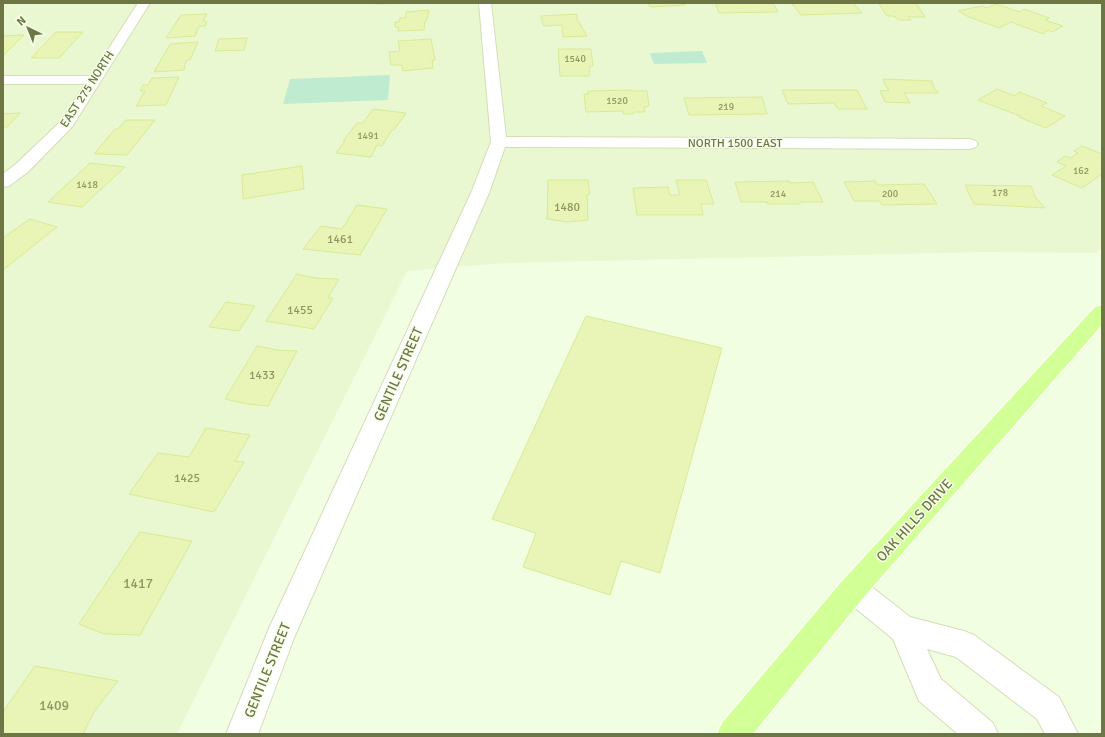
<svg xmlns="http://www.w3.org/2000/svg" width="1105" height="737" viewBox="0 0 1105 737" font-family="Signika,sans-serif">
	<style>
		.residential { fill: #eaf8d2 }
		.green { fill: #bfecd0 }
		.building { fill: #e9f5b7; stroke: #dae996 }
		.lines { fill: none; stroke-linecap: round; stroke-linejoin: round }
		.minor-casing { stroke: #d4ddb7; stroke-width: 2 }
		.major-casing { stroke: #fff; stroke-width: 2 }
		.minor { fill: #fff; fill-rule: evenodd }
		.major { fill: #d3ff97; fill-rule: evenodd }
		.labels { text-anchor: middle; stroke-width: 3; stroke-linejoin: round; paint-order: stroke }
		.far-number-label { font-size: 10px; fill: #8e9662 }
		.far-street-label { font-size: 12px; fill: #6f7646; stroke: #f6ffe9 }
		.number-label { font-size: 12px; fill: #8e9662 }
		.street-label { font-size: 14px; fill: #6f7646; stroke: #f6ffe9 }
		.near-number-label { font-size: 14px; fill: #8e9662 }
	</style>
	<rect width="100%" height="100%" fill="#f2fee1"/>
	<!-- residential -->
	<path class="residential" d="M3,3h1099v244l-6,6 -111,-1 -478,11 -100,8 -230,463h-174z"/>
	<!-- green -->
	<g class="green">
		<path d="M702,51l5,12 -53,1 -4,-11z"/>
		<path d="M390,75l-2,25 -105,4 7,-25z"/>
	</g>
	<!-- building -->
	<g class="building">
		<path d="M367,3h41l-29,1z"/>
		<path d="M648,3h35l2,2 -35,2z"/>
		<path d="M715,3h58l5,9 -59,1z"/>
		<path d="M801,3h52l9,10 -61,2 -9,-11z"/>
		<path d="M895,3h21l9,14h-17l3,3h-13l-4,-4h-7l-8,-12z"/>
		<path d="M996,4l24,8 4,-3 25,9 -4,2 18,6 -11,6 -4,-2 -5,4 -32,-12 -12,6 -30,-11 -11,-6 24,-5 5,2z"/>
		<path d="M429,10l-2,10 -2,1 -1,9 -26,1v-4h-3v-5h4l1,-4h6v-6z"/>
		<path d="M207,14l-4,7h4l-2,5h-6l-4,10 -29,2 15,-23z"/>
		<path d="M577,14v5l10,17 -24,1 -1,-12 -18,1 -2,-5 -1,-5z"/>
		<path d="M56,32h27l-24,26h-28z"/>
		<path d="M24,35l-21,21v-20z"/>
		<path d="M247,38l-3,12 -29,1 4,-12z"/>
		<path d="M431,39l4,21 -3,1 1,7 -30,3 -1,-6h-11l-2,-13 11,-1 -2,-10z"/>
		<path d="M198,42l-8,18h-3l-2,4 -1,6 -30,2 16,-28z"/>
		<path d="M558,49h33l2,17h-3l-1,10h-29z"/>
		<path d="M179,77l-13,28 -30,1 9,-15h-5l3,-6h5l4,-7z"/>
		<path d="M883,79l49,2 2,7 5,5h-35l6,10 -25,-1 -5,-11 9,-1 -4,-5z"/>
		<path d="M997,89l18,7 4,-4 28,11 -6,3 24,10 -19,12 -27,-11 1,-1 -42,-16z"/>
		<path d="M631,90l1,1h15l2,15 -5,1 1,5h-11l-1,2h-10v-3l-37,1 -2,-18h4v-3z"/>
		<path d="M782,90h75l10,19h-29l-4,-6 -46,1z"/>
		<path d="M762,97l5,17 -78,1 -5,-17z"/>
		<path d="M373,109l33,4 -12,17h-2l-10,16 -5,-1 -6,12 -35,-4 9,-12h-2l14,-18h6z"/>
		<path d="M20,113l-13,14h-4v-13z"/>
		<path d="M126,120h29l-28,35 -33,-1 21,-25h3z"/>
		<path d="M1082,146l20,8v20l-20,14 -30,-13 14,-9 -9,-4 8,-6 5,2 8,-5 -4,-2z"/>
		<path d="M90,163l35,4 -43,40 -34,-5z"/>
		<path d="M302,166l2,23 -61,10 -1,-24z"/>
		<path d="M548,180h40l2,14 -3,1 1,25 -21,2 -20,-3z"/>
		<path d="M676,180h30l8,24h-13l2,11h-66l-4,-27 35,-1 2,8h10z"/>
		<path d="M789,181v2l24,-1 10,20h-23v2h-32l-1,-2h-26l-6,-20z"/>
		<path d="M875,181l2,4 47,-1 13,20 -55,1 -3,-4h-25l-10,-19z"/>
		<path d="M965,185l66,1 5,12 9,10 -71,-4z"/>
		<path d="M357,205l30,4 -27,46 -57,-6 18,-23 21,3z"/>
		<path d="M30,219l27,8 -54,43v-32z"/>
		<path d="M297,274l18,4 24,1 -11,19h5l-19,31 -48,-8z"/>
		<path d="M226,302l29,4 -16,25 -30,-4z"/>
		<path d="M586,316l136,32 -62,225 -39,-12 -11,34 -87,-28 13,-34 -44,-14z"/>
		<path d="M257,346l20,4 20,1 -29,55 -21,-2 -22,-5z"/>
		<path d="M206,428l44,7 -15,26 9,1 -30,50 -85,-18 29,-41 31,4z"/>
		<path d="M140,532l52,9 -52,94 -36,-1 -25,-10z"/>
		<path d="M35,666l83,15 -24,31 -11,22h-80v-22z"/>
	</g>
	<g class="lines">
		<defs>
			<g id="minor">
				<path d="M138,3h12l-78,124 -44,45 -19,14 -6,1v-13l13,-10 45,-43 24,-37h-82v-8h88z"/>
				<path d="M479,3h12l15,134 464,2 6,2 2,3 -2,3 -6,2 -465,-2 -16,46 -195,445 -36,96h-32l44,-108 201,-433 20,-51z"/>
				<path d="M853,576l10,4 47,37 54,14 10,4 85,62 19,37h-33l-8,-15 -81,-62 -29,-8 14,30 52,44 5,11h-40l-39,-33 -26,-62 -50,-41 -4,-9 4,-9z"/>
			</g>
			<path id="major" d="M1102,305v20l-239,273 -110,136h-36l5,-11 121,-143 252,-273z"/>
		</defs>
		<!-- minor casing -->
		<use href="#minor" class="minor-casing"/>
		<!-- major casing -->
		<use href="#major" class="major-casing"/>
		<!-- minor -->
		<use href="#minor" class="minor"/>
		<!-- major -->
		<use href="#major" class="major"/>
	</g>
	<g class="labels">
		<!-- far-number labels -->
		<g class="far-number-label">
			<text x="575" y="62">1540</text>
			<text x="617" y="104">1520</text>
			<text x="726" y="110">219</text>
			<text x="368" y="139">1491</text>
			<text x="1081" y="174">162</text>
			<text x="87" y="188">1418</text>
			<text x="1000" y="196">178</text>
			<text x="778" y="197">214</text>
			<text x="890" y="197">200</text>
		</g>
		<!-- far-street labels -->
		<g class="far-street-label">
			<text transform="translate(87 89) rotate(-57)" y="4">EAST 275 NORTH</text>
			<text x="735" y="147">NORTH 1500 EAST</text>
		</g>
		<!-- number labels -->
		<g class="number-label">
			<text x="567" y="211">1480</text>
			<text x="340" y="243">1461</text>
			<text x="300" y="314">1455</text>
			<text x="262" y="379">1433</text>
			<text x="187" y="482">1425</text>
		</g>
		<!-- street labels -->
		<g class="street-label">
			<text transform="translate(398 374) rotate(-66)" y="5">GENTILE STREET</text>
			<text transform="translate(914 520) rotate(-48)" y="5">OAK HILLS DRIVE</text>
			<text transform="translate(267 670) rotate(-68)" y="5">GENTILE STREET</text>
		</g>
		<!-- near-number labels -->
		<g class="near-number-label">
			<text x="138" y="588">1417</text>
			<text x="54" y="710">1409</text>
		</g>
	</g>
	<!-- border -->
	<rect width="1105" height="737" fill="none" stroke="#6f7646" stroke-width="8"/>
	<!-- north arrow -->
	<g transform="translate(28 28) rotate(317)" stroke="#f6ffe9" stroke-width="3" paint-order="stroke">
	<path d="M0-3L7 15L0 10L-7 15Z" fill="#6f7646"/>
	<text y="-6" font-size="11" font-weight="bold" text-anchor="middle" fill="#6f7646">N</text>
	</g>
</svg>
